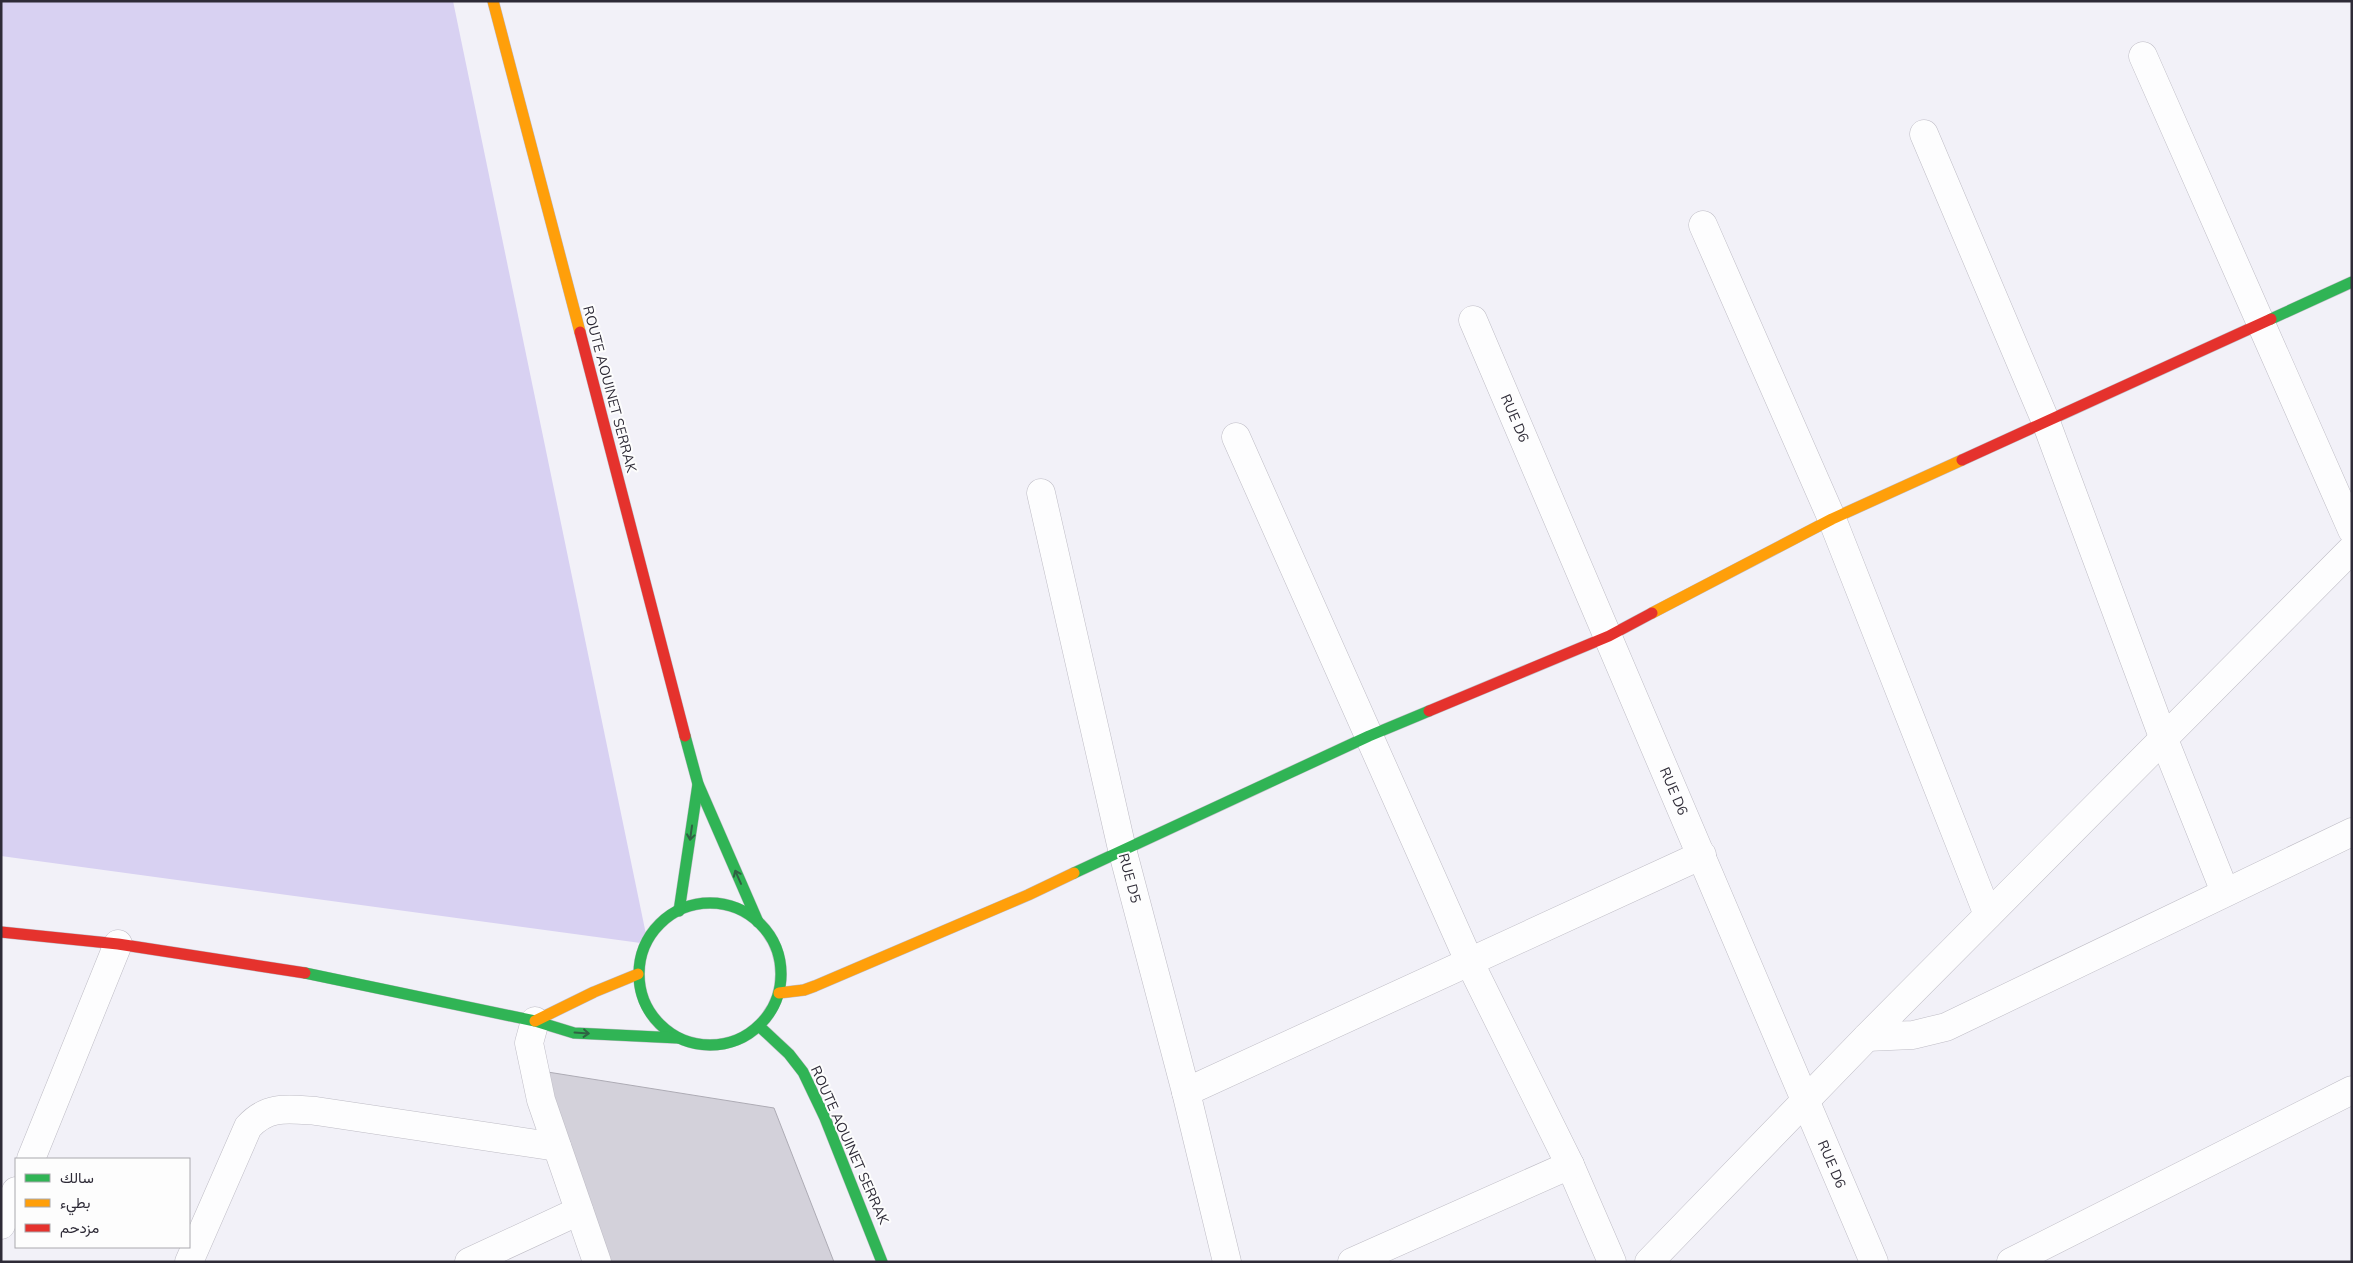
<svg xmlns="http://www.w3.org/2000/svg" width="2353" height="1263" viewBox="0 0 2353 1263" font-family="Mulish,Vazirmatn,sans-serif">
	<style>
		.forest { fill: #d8d1f2 }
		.building { fill: #d3d1da; stroke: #adabb4 }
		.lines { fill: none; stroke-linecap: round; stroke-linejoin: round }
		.street-casing { stroke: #bebcc5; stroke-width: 29 }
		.fast-casing { stroke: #bebcc5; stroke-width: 12 }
		.slow-casing { stroke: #bebcc5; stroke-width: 12 }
		.jam-casing { stroke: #bebcc5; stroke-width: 12 }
		.street { stroke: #fdfdfe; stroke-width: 28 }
		.fast { stroke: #30b455; stroke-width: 11 }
		.slow { stroke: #ff9f0a; stroke-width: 11 }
		.jam { stroke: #e5322d; stroke-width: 11 }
		.oneway { stroke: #2f6243 }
		.labels { text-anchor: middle; stroke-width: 4; stroke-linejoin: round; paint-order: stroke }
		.street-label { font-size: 14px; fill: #2e2b37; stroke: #fdfdfd }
	</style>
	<rect width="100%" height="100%" fill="#f2f1f8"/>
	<!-- forest -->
	<path class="forest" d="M1,1h452l195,943 -647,-88z"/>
	<!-- building -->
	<path class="building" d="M535,1070l239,38 60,154h-225z"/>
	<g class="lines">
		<defs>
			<g id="street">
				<path d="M2143,56l209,474"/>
				<path d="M1924,134l122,288 117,315 62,155"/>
				<path d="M1703,225l129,294 156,396"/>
				<path d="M1473,320l401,942"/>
				<path d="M1236,437l233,524 101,204 42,97"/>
				<path d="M1041,493l81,356 64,243 41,170"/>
				<path d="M535,1021l-6,22 12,57 56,162"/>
				<path d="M1867,1037l46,-2 33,-8 406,-195"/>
				<path d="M1186,1092l516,-237"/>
				<path d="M31,1159l87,-215"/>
				<path d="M1,1225l15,-34"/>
				<path d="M189,1262l59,-135c20,-22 40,-18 68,-16l241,36"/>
				<path d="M469,1262l110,-51"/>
				<path d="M1352,1262l218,-97"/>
				<path d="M1649,1262l218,-225 485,-488"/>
				<path d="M2011,1262l341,-172"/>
			</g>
			<g id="fast">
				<path d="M2271,319l81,-37"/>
				<path d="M685,736l13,48 60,138"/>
				<path d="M1074,873l295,-137 60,-25"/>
				<circle cx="710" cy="974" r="71"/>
				<path d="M679,911l19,-127"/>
				<path d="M305,973l230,48 39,12 104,5"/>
				<path d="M759,1026l30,28 14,18 22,46 57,144"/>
			</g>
			<g id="slow">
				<path d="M493,1l87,331"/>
				<path d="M1652,613l180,-94 130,-59"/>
				<path d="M779,993l25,-3 11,-4 213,-91 46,-22"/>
				<path d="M535,1021l59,-29 44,-18"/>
			</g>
			<g id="jam">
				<path d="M580,332l105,404"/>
				<path d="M1962,460l309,-141"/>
				<path d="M1429,711l180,-75 43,-23"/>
				<path d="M1,932l117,12 187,29"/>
			</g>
		</defs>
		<!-- street casing -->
		<use href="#street" class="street-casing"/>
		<!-- fast casing -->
		<use href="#fast" class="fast-casing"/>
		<!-- slow casing -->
		<use href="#slow" class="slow-casing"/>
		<!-- jam casing -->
		<use href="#jam" class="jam-casing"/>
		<!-- street -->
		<use href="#street" class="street"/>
		<!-- fast -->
		<use href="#fast" class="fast"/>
		<!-- slow -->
		<use href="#slow" class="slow"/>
		<!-- jam -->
		<use href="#jam" class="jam"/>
	</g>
	<!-- one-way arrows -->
	<defs><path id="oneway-shaft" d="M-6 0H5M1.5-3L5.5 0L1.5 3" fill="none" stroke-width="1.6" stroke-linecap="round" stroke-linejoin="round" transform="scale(1.25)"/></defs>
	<g class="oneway">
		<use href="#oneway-shaft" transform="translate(691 833) rotate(98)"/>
		<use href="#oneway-shaft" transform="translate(738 877) rotate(-114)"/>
		<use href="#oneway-shaft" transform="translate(582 1033) rotate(4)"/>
	</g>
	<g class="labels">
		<!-- street labels -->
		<g class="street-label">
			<text transform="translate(610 389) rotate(75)" y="5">ROUTE AOUINET SERRAK</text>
			<text transform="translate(1515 418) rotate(67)" y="5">RUE D6</text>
			<text transform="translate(1674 791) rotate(67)" y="5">RUE D6</text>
			<text transform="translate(1130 878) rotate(75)" y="5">RUE D5</text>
			<text transform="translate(850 1145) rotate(66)" y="5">ROUTE AOUINET SERRAK</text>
			<text transform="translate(1832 1164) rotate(67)" y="5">RUE D6</text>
		</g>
	</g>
	<!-- border -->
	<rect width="2353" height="1263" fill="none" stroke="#2e2b37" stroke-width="5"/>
	<!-- legend -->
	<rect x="15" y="1158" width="175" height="90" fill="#fdfdfd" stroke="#aaa9ae"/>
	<rect x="25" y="1174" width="25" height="8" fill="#30b455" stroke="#aaa9ae"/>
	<text x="60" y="1183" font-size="15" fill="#2e2b37">سالك</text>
	<rect x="25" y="1199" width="25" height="8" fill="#ff9f0a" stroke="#aaa9ae"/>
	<text x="60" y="1208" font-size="15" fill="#2e2b37">بطيء</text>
	<rect x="25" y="1224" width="25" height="8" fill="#e5322d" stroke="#aaa9ae"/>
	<text x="60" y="1233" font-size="15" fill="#2e2b37">مزدحم</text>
</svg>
